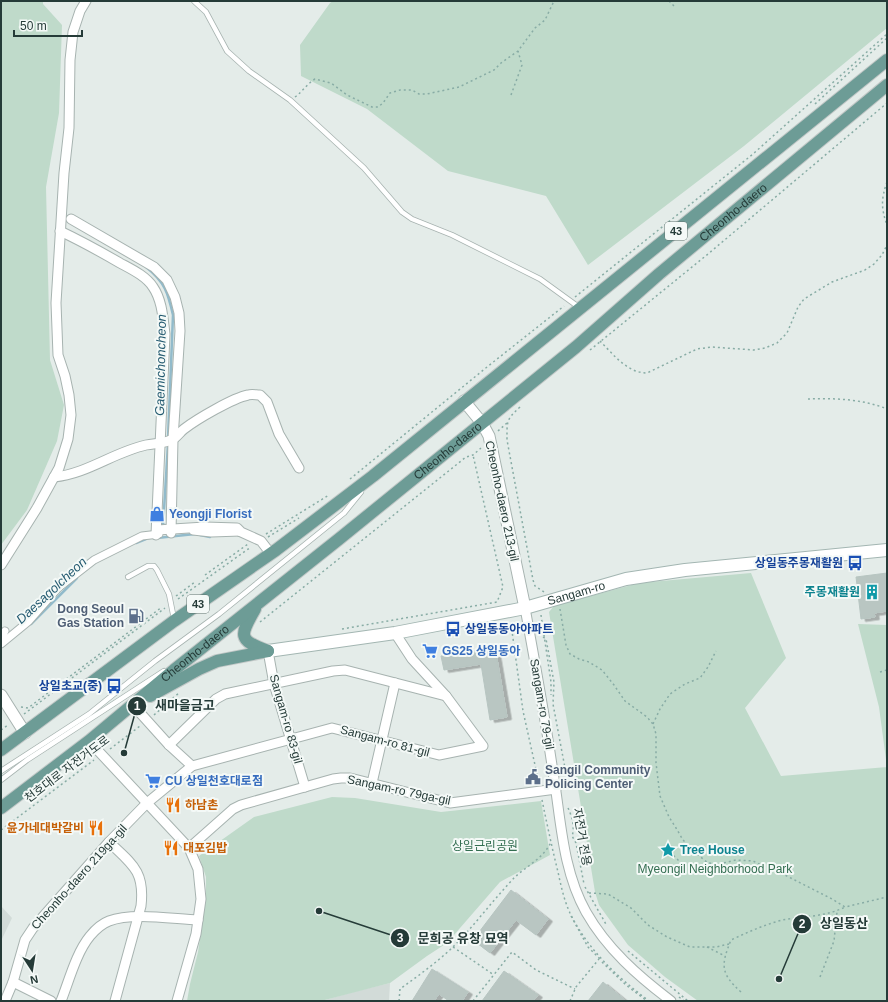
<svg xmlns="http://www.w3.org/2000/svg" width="888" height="1002" viewBox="0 0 888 1002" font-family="Helvetica,'Noto Sans KR',sans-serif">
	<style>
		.built { fill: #d2dbd8 }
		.green { fill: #bfdaca }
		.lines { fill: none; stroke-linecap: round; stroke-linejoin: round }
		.stream { stroke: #92bbcb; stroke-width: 2.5 }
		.building { fill: #b9c6c2; stroke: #b7c5c1; filter: url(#shadow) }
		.service-casing { stroke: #a7b3b0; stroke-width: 6 }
		.pedestrian-casing { stroke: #a7b3b0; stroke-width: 9 }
		.minor-casing { stroke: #a7b3b0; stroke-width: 11 }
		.tertiary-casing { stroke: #a7b3b0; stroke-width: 13 }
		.secondary-casing { stroke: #a3b6b2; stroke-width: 14 }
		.primary-casing { stroke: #c2c8c7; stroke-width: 14 }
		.path { stroke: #88aca5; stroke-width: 1.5; stroke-dasharray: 2 3; stroke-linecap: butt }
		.service { stroke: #fff; stroke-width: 4.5 }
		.pedestrian { stroke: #fff; stroke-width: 7 }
		.minor { stroke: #fff; stroke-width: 9 }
		.tertiary { stroke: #fff; stroke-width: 11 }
		.secondary { stroke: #fff; stroke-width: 12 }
		.primary { stroke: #6d9c96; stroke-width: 12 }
		.labels { text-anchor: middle; stroke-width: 4; stroke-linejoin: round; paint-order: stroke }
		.shield { fill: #f4f9f7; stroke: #637471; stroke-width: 1 }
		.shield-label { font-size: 11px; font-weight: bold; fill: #253b38 }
		.street-label { font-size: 12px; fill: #253b38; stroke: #f4f9f7 }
		.shop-label { font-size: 12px; font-weight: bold; fill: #366cbe; stroke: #f4f9f7; text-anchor: start }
		.transit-label { font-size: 12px; font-weight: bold; fill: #164399; stroke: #f4f9f7; text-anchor: end }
		.culture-label { font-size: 12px; font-weight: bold; fill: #0d838f; stroke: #f4f9f7; text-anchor: end }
		.service-label { font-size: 12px; font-weight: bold; fill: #4e5e75; stroke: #f4f9f7; text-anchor: end }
		.food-label { font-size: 12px; font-weight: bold; fill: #c56008; stroke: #f4f9f7; text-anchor: start }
		.park-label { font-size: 12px; fill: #336e51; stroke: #f4f9f7 }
		.water-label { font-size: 13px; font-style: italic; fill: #255b71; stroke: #f4f9f7 }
		.leader { fill: none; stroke: #253b38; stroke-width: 1.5 }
		.callout-dot { fill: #253b38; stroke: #f4f9f7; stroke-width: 1.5 }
		.mark-label { font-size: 12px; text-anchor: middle; font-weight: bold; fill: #fff }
		.callout-label { font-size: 13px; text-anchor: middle; font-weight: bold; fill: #253b38; stroke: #f4f9f7; stroke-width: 4; stroke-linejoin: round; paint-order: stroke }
	</style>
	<defs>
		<filter id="shadow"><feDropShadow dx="4.5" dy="2.5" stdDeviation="0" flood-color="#0004"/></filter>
	</defs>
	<rect width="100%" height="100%" fill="#e4ece9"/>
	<!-- built -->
	<g class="built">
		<path d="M1,906l11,12 -11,23z"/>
		<path d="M390,983l-1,18h-68l36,-10z"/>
	</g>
	<!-- green -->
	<g class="green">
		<path d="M1,1h42v3l19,21 -3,88 -13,74 4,173 14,45 -7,36 -30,69 -26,35z"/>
		<path d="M333,1h554v27l-143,118 -156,119 -42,-69 -98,-25 -81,-62 -66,-33 -1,-31 30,-42z"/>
		<path d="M751,573l35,85 -41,50 36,68 106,-9 -8,-60 -21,-83 29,1v376h-189l-33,-24 -37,-32 -29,-40 -4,-13 -46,-280 5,-6 85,-23z"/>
		<path d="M332,797l23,1 86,14 100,-11 9,54 -50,27 -53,61 -20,13 -37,27 -69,18h-134l3,-17 8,-32 8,-53v-22l-7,-21 55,-39z"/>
	</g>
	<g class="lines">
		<!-- stream -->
		<g class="stream">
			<path d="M146,267c19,15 22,26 27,48l-5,124"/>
			<path d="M163,527l5,-83"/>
			<path d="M200,535l10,2"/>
			<path d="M157,538l38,-4"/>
			<path d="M136,543l10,-4"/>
			<path d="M31,624l46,-46"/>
		</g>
	</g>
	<!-- building -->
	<g class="building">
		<path d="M887,573v38l-13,2 1,4 -14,2 -5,-42z"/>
		<path d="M495,647l12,70 -17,3 -9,-56 -37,6 -3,-14z"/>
		<path d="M511,890l37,29 -12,16 -20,-15 -26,33 -17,-13z"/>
		<path d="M432,969l36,23 -6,9h-13l-10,-7 -5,7h-22z"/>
		<path d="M504,971l34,24 -5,6h-51z"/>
		<path d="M603,982l23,19h-38z"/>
	</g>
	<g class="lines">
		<defs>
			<g id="service">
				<path d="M194,1l12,11 21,39 22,20 41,29 74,68 38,44 10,7 40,16 88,44 40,29"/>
				<path d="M128,577l20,-11h6l3,4 12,24 5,25"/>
				<path d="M1,771l88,-57 66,-53 64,-47 125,-101 17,-21"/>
				<path d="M1,780l26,-20 137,-89"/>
			</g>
			<g id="pedestrian">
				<path d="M193,531l18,2 30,-1"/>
				<path d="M1,639l4,-8"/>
				<path d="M1,644l28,-23 29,-33 36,-28 48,-24 17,-2"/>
			</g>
			<g id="minor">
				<path d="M71,219l83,48 13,13 8,17 4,16 1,18 -7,108 -2,94"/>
				<path d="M60,231c21,10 41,21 60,32 11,6 26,13 33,24 9,13 10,31 12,47l-9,201"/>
				<path d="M54,477c33,-3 60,-25 92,-32 9,-2 18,-1 27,-6 4,-2 7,-7 11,-10 13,-10 49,-31 64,-34 4,-1 8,0 12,0l7,7 12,32 20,34"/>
				<path d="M157,530l48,-3 32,1 4,4 20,9 10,13"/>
				<path d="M1,565l36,-57 22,-40 9,-29 3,-24 -2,-20 -4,-19 -7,-21 -2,-52 8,-130 5,-45 1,-68 3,-28 7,-21 6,-10"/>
				<path d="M525,608c10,54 20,109 28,164 8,47 9,97 33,140 21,37 52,64 85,89"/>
				<path d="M268,651l6,33 31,103"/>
				<path d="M133,705l36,40 23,21"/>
				<path d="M89,741l100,107 9,21 3,30 -5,35 -19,67"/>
				<path d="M169,745l47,-46 9,-5 108,-23 12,-1 101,26"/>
				<path d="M372,783l23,-100"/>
				<path d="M109,842c23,22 36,29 32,64l-26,95"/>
				<path d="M189,848l44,-39 8,-4 92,-26 8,-1h9l100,25 106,-14"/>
				<path d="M13,982l38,19"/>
				<path d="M5,1001l8,-19 12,-42 8,-12 76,-86 38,-39 45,-37 140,-38 107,27 44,-9 -37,-50 -34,-37 -17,-26"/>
				<path d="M61,1001c8,-20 15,-48 29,-65 5,-6 11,-12 19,-15 23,-9 64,-2 89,-1"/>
			</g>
			<g id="tertiary">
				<path d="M464,401l18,22 7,13 36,172"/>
				<path d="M1,695l24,38"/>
			</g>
			<g id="secondary">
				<path id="s1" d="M268,651l127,-18 130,-25 101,-29 59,-9 202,-20"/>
			</g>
			<g id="primary">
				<path d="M255,609c-15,26 -18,31 13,42"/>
				<path d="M150,696l49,-27 18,-8 51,-10"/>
				<path d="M1,750l173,-129 102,-71 97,-74 514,-416"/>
				<path id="s2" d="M1,808l88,-67 85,-71 165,-131 237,-192 83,-73 228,-189"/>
			</g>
		</defs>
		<!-- service casing -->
		<use href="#service" class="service-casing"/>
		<!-- pedestrian casing -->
		<use href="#pedestrian" class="pedestrian-casing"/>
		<!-- minor casing -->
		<use href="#minor" class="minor-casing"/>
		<!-- tertiary casing -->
		<use href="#tertiary" class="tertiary-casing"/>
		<!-- secondary casing -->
		<use href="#secondary" class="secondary-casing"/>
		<!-- primary casing -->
		<use href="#primary" class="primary-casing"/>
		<!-- path -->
		<g class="path">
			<path d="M669,1l6,6"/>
			<path d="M511,95l11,-30 -4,-14"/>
			<path d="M295,97c8,-6 12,-13 20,-18l16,4 16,12 25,12h6l5,-4 7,-10 10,-3h12l7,4h8l32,-7 35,-17 7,-7 17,-12 17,-23 10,-8 9,-19"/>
			<path d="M815,104l72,-66"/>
			<path d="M887,182c-6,17 -6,26 0,43"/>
			<path d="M575,297l178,-143 134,-120"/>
			<path d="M600,341c13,13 27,32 47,32l50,-24 15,-2 42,3 11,-2 12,-5 10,-10 11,-26 6,-8 28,-17 33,-12 9,-6 8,-9 5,-10"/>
			<path d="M590,350l118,-96 179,-151"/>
			<path d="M808,399c26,-1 55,0 79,10"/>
			<path d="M520,407c-14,13 -13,14 -13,33l26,140 2,6 9,6"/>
			<path d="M498,431l9,-8"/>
			<path d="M350,479l137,-112 77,-61"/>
			<path d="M266,534l63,-39"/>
			<path d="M268,537l31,-19"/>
			<path d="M205,575l43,-31"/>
			<path d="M176,596l19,-14"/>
			<path d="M178,599l73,-52"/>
			<path d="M560,609l6,36 4,9 9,5 10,3 13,8 12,15 11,16 22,16 6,7 3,10v29l4,33 9,21 7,11 7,12 14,14 11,9 11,1 17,-4 17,1 8,4 14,5 57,29 13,8 42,-10"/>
			<path d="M541,615l10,67v13"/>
			<path d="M260,622l206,-165 7,-2 8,-7"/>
			<path d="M504,622l8,9 11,80 16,72"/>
			<path d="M342,629l155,-27 6,-15 -30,-132"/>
			<path d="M512,631l8,-1"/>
			<path d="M543,637l3,2 8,43 -1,22 12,64 -3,5"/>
			<path d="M880,672l7,-2"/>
			<path d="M21,707l7,1 134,-101"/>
			<path d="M24,714l141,-106"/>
			<path d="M154,715l26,-23"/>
			<path d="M653,724l7,-15 10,-15 15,-10 15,-6 8,-11 8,-16"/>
			<path d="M1,730l7,-5"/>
			<path d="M110,749l30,-23"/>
			<path d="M542,800c5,24 10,48 16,72 3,14 6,28 12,41 18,37 47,64 79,88"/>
			<path d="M568,808c4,8 7,20 4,28l4,7 8,41"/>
			<path d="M1,830l93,-70"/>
			<path d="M670,852l12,12 15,4h11l4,-5"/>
			<path d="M585,887l22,39"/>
			<path d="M589,893l19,1 23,14 17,17 19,12 23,10h26l13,-3"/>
			<path d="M571,916l17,31 12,12"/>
			<path d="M453,947l41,28"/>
			<path d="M707,947l18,9"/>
			<path d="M628,951l60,50"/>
			<path d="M602,962l24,23 21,16"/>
			<path d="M820,977l14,-36 3,-29"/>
			<path d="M741,992c-21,-19 -20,-27 -10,-52 17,-8 33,-15 51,-20 21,-4 44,-3 63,-13"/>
			<path d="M679,997l5,4"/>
			<path d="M399,1001l1,-12c18,-13 36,-26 53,-42 21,-21 40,-47 61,-69 11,-11 30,-20 37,-36"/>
			<path d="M473,1001l39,-49 24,18 39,19"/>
			<path d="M570,1001l6,-14 23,-28"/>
		</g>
		<!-- service -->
		<use href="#service" class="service"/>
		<!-- pedestrian -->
		<use href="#pedestrian" class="pedestrian"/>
		<!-- minor -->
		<use href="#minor" class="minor"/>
		<!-- tertiary -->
		<use href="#tertiary" class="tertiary"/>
		<!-- secondary -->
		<use href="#secondary" class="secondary"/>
		<!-- primary -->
		<use href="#primary" class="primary"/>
	</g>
	<!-- icons -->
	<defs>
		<symbol id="shop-bare" viewBox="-9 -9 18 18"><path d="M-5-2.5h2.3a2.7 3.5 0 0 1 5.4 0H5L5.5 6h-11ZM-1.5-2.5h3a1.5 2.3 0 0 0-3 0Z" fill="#3f7fe0" stroke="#f4f9f7" stroke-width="2.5" paint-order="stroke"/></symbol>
		<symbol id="bus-bare" viewBox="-9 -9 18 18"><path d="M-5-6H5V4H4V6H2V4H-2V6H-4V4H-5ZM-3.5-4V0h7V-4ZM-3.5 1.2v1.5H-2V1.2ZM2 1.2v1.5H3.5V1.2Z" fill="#1a4fb4" stroke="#f4f9f7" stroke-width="2.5" paint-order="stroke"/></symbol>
		<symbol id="building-bare" viewBox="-9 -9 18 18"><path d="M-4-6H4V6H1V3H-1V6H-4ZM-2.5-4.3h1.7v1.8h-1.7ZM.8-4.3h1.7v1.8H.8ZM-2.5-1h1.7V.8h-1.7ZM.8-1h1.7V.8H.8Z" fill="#0f9aa8" stroke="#f4f9f7" stroke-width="2.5" paint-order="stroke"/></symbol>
		<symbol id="fuel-bare" viewBox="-9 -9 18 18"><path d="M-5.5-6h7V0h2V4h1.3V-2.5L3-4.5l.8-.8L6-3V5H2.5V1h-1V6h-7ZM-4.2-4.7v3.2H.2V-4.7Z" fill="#5c6f8a" stroke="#f4f9f7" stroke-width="2.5" paint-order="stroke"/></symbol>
		<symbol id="supermarket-bare" viewBox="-9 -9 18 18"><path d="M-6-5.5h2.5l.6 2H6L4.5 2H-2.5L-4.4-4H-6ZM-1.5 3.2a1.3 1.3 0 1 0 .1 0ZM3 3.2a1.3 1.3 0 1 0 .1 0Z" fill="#3f7fe0" stroke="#f4f9f7" stroke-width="2.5" paint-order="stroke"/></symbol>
		<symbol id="civic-bare" viewBox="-9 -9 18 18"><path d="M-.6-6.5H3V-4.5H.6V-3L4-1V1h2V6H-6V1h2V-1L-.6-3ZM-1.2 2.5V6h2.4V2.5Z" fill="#5c6f8a" stroke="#f4f9f7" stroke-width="2.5" paint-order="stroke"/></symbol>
		<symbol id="restaurant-bare" viewBox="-9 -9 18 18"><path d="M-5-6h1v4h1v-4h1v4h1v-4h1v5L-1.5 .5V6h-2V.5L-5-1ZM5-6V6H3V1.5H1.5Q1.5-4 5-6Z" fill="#e8710a" stroke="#f4f9f7" stroke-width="2.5" paint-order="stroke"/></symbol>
		<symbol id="sight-bare" viewBox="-9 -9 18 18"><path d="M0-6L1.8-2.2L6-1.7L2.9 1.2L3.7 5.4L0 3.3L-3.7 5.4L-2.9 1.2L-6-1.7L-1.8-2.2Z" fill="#0f9aa8" stroke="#f4f9f7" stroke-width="2.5" paint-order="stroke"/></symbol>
	</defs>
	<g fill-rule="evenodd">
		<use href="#shop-bare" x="146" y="503" width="22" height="22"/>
		<use href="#bus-bare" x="844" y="552" width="22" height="22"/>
		<use href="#building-bare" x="861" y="581" width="22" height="22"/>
		<use href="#fuel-bare" x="125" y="605" width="22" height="22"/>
		<use href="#bus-bare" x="442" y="618" width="22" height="22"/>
		<use href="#supermarket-bare" x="419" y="640" width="22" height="22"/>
		<use href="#bus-bare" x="103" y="675" width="22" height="22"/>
		<use href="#civic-bare" x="522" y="766" width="22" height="22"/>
		<use href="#supermarket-bare" x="142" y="770" width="22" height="22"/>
		<use href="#restaurant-bare" x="162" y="794" width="22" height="22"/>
		<use href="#restaurant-bare" x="85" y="817" width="22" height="22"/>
		<use href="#restaurant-bare" x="160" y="837" width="22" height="22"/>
		<use href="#sight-bare" x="657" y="839" width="22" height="22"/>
	</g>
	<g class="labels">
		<!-- shield labels -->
		<g class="shield">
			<rect x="665" y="222" width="22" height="18" rx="3"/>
			<rect x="187" y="595" width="22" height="18" rx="3"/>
		</g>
		<g class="shield-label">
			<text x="676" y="235">43</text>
			<text x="198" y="608">43</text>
		</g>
		<!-- street labels -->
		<g class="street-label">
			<text dy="4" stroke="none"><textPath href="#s2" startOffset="944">Cheonho-daero</textPath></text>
			<text dy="4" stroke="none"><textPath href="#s2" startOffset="572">Cheonho-daero</textPath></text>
			<text transform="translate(502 501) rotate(78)" y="4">Cheonho-daero 213-gil</text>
			<text dy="4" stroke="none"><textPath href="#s1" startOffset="314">Sangam-ro</textPath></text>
			<text dy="4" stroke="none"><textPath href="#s2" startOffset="248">Cheonho-daero</textPath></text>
			<text transform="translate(542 704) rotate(80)" y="4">Sangam-ro 79-gil</text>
			<text transform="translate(286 719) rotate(74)" y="4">Sangam-ro 83-gil</text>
			<text transform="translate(385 741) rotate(15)" y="4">Sangam-ro 81-gil</text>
			<text transform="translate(67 769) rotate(-37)" y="4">천호대로 자전거도로</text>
			<text transform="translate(399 790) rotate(12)" y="4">Sangam-ro 79ga-gil</text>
			<text transform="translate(582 837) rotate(80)" y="4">자전거 전용</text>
			<text transform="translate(79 877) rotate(-48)" y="4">Cheonho-daero 219ga-gil</text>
		</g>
		<!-- shop labels -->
		<g class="shop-label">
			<text x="169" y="518">Yeongji Florist</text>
			<text x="442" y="655">GS25 상일동아</text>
			<text x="165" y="785">CU 상일천호대로점</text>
		</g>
		<!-- transit labels -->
		<g class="transit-label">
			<text x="843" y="567">상일동주몽재활원</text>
			<text x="465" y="633" text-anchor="start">상일동동아아파트</text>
			<text x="102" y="690">상일초교(중)</text>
		</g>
		<!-- culture labels -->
		<g class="culture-label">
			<text x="860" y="596">주몽재활원</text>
			<text x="680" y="854" text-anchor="start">Tree House</text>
		</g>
		<!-- service labels -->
		<g class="service-label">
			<text x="124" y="613">Dong Seoul<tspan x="124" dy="14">Gas Station</tspan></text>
			<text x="545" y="774" text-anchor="start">Sangil Community<tspan x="545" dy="14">Policing Center</tspan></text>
		</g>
		<!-- food labels -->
		<g class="food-label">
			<text x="185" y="809">하남촌</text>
			<text x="84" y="832" text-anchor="end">윤가네대박갈비</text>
			<text x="183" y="852">대포김밥</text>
		</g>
		<!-- park labels -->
		<g class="park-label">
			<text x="485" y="850">상일근린공원</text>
			<text x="715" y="873">Myeongil Neighborhood Park</text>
		</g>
		<!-- water labels -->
		<g class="water-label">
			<text transform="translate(160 365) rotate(-89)" y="5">Gaemichoncheon</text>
			<text transform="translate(51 590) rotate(-43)" y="5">Daesagolcheon</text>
		</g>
	</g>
	<!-- callouts -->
	<path class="leader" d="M124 753L137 706M779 979L802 924M319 911L400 938"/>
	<g class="callout-dot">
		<circle cx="124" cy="753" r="4"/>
		<circle cx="779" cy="979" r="4"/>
		<circle cx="319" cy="911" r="4"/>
		<circle cx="137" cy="706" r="10"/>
		<circle cx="802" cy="924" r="10"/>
		<circle cx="400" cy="938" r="10"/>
	</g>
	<g class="mark-label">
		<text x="137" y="710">1</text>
		<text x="802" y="928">2</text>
		<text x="400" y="942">3</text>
	</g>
	<g class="callout-label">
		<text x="185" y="710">새마을금고</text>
		<text x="844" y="928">상일동산</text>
		<text x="463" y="943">문희공 유창 묘역</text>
	</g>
	<!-- border -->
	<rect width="888" height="1002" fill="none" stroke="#253b38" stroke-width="4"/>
	<!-- north arrow -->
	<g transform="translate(32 970) rotate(168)" stroke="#f4f9f7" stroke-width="3" paint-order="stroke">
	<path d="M0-3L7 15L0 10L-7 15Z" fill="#253b38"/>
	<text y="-6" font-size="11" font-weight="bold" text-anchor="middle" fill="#253b38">N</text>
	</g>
	<!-- scale -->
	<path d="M14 30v6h68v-6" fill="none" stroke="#253b38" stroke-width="2"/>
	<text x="20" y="30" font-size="12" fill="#253b38" stroke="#f4f9f7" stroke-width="3" paint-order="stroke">50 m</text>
</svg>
